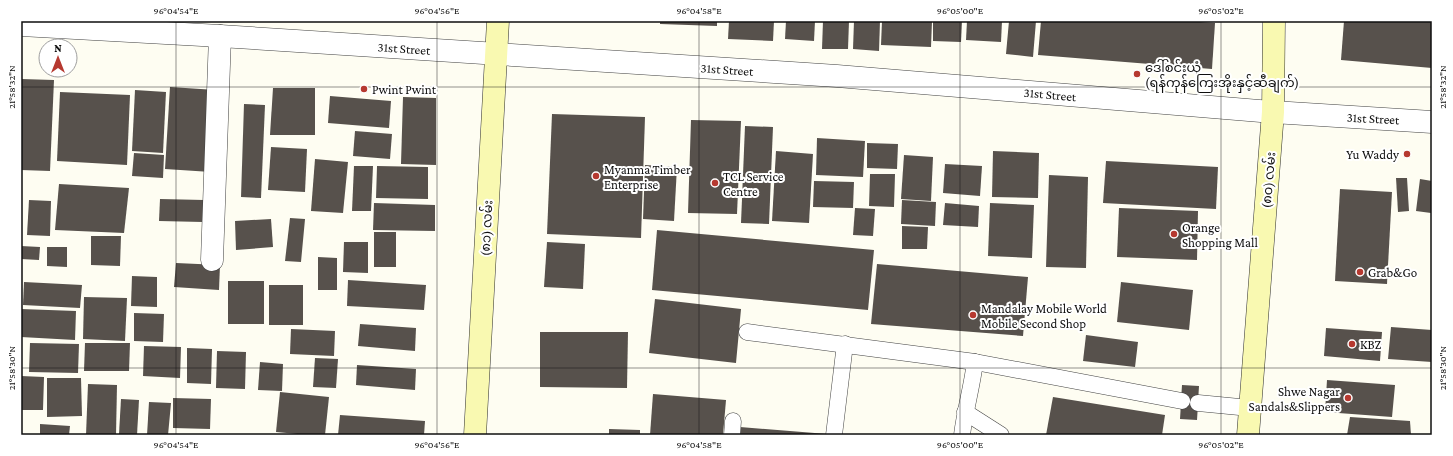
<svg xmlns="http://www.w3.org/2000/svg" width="1453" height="456" viewBox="0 0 1453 456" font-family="'Crimson Pro','Noto Sans Myanmar',serif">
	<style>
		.building { fill: #57514c }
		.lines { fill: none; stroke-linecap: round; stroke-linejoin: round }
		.lane-casing { stroke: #424242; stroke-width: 17 }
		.street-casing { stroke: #424242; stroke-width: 23 }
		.secondary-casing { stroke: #313131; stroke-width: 23 }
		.lane { stroke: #fff; stroke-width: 16 }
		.street { stroke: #fff; stroke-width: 22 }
		.secondary { stroke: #f9f9b1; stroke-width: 22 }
		.ticks { fill: none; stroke: #0f0f0f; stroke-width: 1; stroke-opacity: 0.45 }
		.poi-dot { fill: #b63930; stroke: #fff; stroke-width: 1.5 }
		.labels { text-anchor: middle; stroke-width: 4; stroke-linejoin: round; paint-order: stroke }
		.street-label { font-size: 13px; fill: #0f0f0f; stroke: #fff }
		.poi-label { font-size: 13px; fill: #0f0f0f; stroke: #fff; text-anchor: start }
		.neatline { fill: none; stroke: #0f0f0f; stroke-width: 1.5 }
		.ticks-label { font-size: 10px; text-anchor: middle; fill: #0f0f0f }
	</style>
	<rect width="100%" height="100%" fill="#fefdf2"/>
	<!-- building -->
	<g class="building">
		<path d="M660,21h57v5l-57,-2z"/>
		<path d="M729,21h45l-1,20 -45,-2z"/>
		<path d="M786,21h29l-1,20 -29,-2z"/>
		<path d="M823,21h26l-1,28h-26z"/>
		<path d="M854,21h26l-1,30 -26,-2z"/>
		<path d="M882,21h50l-1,26 -50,-2z"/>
		<path d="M933,21h29l-1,21 -28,-1z"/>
		<path d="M967,21h35l-1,21 -35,-2z"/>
		<path d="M1009,21h27l-3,36 -27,-3z"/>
		<path d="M1041,21h144l30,2 -3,46 -174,-14z"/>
		<path d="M1344,21h88v47l-91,-8z"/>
		<path d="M21,79l33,1 -4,91 -29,-1z"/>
		<path d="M170,87l46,3 -5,82 -46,-3z"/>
		<path d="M273,88h42v47h-45z"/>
		<path d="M135,90l31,2 -3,61 -31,-2z"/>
		<path d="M60,92l70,3 -3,70 -70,-4z"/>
		<path d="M330,96l61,5 -2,27 -61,-5z"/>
		<path d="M403,97l33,1v67l-35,-1z"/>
		<path d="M244,104l21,1 -4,93 -20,-1z"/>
		<path d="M552,114l93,3 -4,121 -94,-4z"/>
		<path d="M691,120l50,1 -4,93 -49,-1z"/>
		<path d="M745,126l28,1 -4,97 -28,-1z"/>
		<path d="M355,131l37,3 -2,25 -37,-3z"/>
		<path d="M817,138l48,3 -2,36 -47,-2z"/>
		<path d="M867,143l31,1 -1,25 -30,-1z"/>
		<path d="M271,147l36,2 -2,43 -37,-2z"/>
		<path d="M776,151l37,3 -4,69 -37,-2z"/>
		<path d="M993,151l46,2 -1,45 -46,-1z"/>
		<path d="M134,153l30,2 -1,23 -31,-2z"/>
		<path d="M904,155l29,2 -2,44 -30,-2z"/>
		<path d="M315,159l33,3 -5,51 -32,-2z"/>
		<path d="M1106,161l112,6 -2,42 -113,-6z"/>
		<path d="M945,164l37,2 -2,30 -37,-3z"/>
		<path d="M645,165l32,2 -3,54 -31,-2z"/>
		<path d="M354,166h19l-2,45h-19z"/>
		<path d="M377,166l51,1v32l-52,-1z"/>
		<path d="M870,174h25l-1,33 -25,-1z"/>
		<path d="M1049,175l39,2 -2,91 -40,-1z"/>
		<path d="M1396,178h11l2,33 -11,1z"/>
		<path d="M1420,179l12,2 -1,32 -15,-2z"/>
		<path d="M814,181l40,1 -1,26 -40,-1z"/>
		<path d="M59,184l70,4 -5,45 -69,-3z"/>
		<path d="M1340,189l52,3 -5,92 -52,-3z"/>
		<path d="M160,199l44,1 -1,22 -44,-1z"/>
		<path d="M29,200l22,1 -1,35 -23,-1z"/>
		<path d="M902,200l34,2 -1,24 -34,-2z"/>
		<path d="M374,203l61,2v26l-62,-1z"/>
		<path d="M945,203l34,3 -1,21 -35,-2z"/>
		<path d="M990,203l44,2 -2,53 -44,-2z"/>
		<path d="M855,208l20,1 -2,27 -20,-1z"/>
		<path d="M1119,208l79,3 -1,49 -80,-3z"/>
		<path d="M290,218l15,1 -4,43 -16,-1z"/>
		<path d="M271,219l2,28 -37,3 -1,-29z"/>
		<path d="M902,226l26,1 -1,22h-25z"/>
		<path d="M657,230l217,20 -6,60 -216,-20z"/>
		<rect x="374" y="232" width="22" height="35"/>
		<path d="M91,236h30l-1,30 -29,-1z"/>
		<path d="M344,242h24v31l-25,-1z"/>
		<path d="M547,242l38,2 -2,45 -39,-2z"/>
		<path d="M21,246l19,1 -1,13 -18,-1z"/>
		<path d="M47,247h20v20l-20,-1z"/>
		<path d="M318,257l19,1v32h-19z"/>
		<path d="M176,263l44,2 -1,25 -45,-3z"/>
		<path d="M877,264l151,13 -5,59 -152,-12z"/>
		<path d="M132,276l25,1v30l-26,-1z"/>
		<path d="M348,280l78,5 -2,25 -77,-4z"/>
		<rect x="228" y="281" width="36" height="43"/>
		<path d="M24,282l58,3 -2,23 -57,-3z"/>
		<path d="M1121,282l72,8 -4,40 -72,-8z"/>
		<rect x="269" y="285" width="34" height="40"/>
		<path d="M84,297l43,1 -2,43 -42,-2z"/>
		<path d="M655,299l86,10 -5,54 -87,-10z"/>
		<path d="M21,309l55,2 -1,29 -54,-3z"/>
		<path d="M134,313l30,1 -1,28 -29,-1z"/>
		<path d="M360,324l56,4 -1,23 -57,-5z"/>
		<path d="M1391,327l41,3v32l-44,-3z"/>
		<path d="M1326,328l56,4 -2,29 -56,-5z"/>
		<path d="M291,329l44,2 -1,25 -44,-2z"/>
		<path d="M540,332h88l-1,56 -87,-1z"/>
		<path d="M1086,335l52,7 -3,25 -52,-6z"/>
		<path d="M30,343l49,1 -1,29 -49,-1z"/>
		<path d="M85,343h45l-1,28h-45z"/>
		<path d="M144,346l37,1 -1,31 -37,-2z"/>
		<path d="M187,348l25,1 -1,35 -24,-1z"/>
		<path d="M217,351l29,1 -1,37 -29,-1z"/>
		<path d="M315,358l23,1 -2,29 -23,-1z"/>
		<path d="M260,362l23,2 -1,27 -24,-1z"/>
		<path d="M357,365l59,4 -1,21 -59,-5z"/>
		<path d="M21,376l23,1 -1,33h-22z"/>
		<path d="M47,378h34l1,38 -35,1z"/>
		<path d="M1327,380l68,5 -3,32 -67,-5z"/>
		<path d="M88,384l29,1 -1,50h-30z"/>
		<path d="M1182,385l17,1 -2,34 -17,-1z"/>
		<path d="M280,392l49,5 -4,38h-17l-32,-3z"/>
		<path d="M653,394l73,6 -3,35h-73z"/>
		<path d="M1053,397l112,18 -3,20h-116z"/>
		<path d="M173,398l38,1 -1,30 -37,-1z"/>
		<path d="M121,399l18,1 -2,35 -18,-1z"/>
		<path d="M149,402l22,1 -3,32h-21z"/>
		<path d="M340,415l85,6 -1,14h-86z"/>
		<path d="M1350,417l60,4 1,14h-64z"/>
		<path d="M40,424l30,2 -1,9h-29z"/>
		<path d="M740,427l87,7v1h-88z"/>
		<path d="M609,429l31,1v5h-31z"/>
	</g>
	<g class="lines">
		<defs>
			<g id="lane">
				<path d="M747,332l228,30c-3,25 -10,48 -13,73"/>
				<path d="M975,362l207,39"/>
				<path d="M1198,403l52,5"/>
				<path d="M965,412l36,23"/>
				<path d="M732,435l1,-14"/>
				<path d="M834,435l11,-91"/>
			</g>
			<g id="street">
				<path d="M21,25l199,11 617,40 436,36 159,10"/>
				<path d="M212,260l8,-224"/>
			</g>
			<g id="secondary">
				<path d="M475,435l23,-414"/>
				<path d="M1248,435l25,-323 1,-91"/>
			</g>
		</defs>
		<!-- lane casing -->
		<use href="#lane" class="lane-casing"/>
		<!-- street casing -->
		<use href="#street" class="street-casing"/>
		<!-- secondary casing -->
		<use href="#secondary" class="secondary-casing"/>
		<!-- lane -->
		<use href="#lane" class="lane"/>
		<!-- street -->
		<use href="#street" class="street"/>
		<!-- secondary -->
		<use href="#secondary" class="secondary"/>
	</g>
	<!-- ticks -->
	<path class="ticks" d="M176,21v414M437,21v414M699,21v414M960,21v414M1221,21v414M21,87h1411M21,368h1411"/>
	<!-- markers -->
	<g class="poi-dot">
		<circle cx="1137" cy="74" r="4"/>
		<circle cx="364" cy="89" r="4"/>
		<circle cx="1407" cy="154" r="4"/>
		<circle cx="596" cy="176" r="4"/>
		<circle cx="715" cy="183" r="4"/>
		<circle cx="1174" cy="234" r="4"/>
		<circle cx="1360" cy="272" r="4"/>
		<circle cx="973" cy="315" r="4"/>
		<circle cx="1352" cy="344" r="4"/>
		<circle cx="1348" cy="398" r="4"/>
	</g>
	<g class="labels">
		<!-- street labels -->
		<g class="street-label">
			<text transform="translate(404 48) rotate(4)" y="5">31st Street</text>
			<text transform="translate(727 69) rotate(4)" y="5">31st Street</text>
			<text transform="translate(1050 94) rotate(5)" y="5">31st Street</text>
			<text transform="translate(1373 118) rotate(3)" y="5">31st Street</text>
			<text transform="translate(1268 180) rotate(-85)" y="5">(၈၀) လမ်း</text>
			<text transform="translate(486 228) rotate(-87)" y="5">(၈၁) လမ်း</text>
		</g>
		<!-- poi labels -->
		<g class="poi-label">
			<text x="1145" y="72">ဒေါ်စင်းယုံ<tspan x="1145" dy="15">(ရန်ကုန်ကြေးအိုးနှင့်ဆီချက်)</tspan></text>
			<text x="372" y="94">Pwint Pwint</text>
			<text x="1399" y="159" text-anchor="end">Yu Waddy</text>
			<text x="604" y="174">Myanma Timber<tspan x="604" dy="15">Enterprise</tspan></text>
			<text x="723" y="181">TCL Service<tspan x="723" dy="15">Centre</tspan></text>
			<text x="1182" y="232">Orange<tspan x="1182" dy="15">Shopping Mall</tspan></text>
			<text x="1368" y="277">Grab&amp;Go</text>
			<text x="981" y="313">Mandalay Mobile World<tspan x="981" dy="15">Mobile Second Shop</tspan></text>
			<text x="1360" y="349">KBZ</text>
			<text x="1340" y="396" text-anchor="end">Shwe Nagar<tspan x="1340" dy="15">Sandals&amp;Slippers</tspan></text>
		</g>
	</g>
	<!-- border -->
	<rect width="1453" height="456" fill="none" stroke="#ffffff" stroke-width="44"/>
	<!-- north arrow -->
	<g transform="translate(58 58)"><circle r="19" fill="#ffffff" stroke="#9f9f9f"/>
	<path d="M0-3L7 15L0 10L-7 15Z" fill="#b63930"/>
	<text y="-6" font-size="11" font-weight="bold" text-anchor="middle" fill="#0f0f0f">N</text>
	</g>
	<rect x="22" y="22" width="1409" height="412" class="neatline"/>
	<g class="ticks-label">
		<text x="176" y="14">96°04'54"E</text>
		<text x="437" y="14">96°04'56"E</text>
		<text x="699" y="14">96°04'58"E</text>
		<text x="960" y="14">96°05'00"E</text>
		<text x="1221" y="14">96°05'02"E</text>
		<text transform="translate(11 87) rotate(-90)" y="4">21°58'32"N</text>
		<text transform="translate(1442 87) rotate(-90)" y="4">21°58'32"N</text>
		<text transform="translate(11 368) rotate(-90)" y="4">21°58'30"N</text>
		<text transform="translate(1442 368) rotate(-90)" y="4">21°58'30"N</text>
		<text x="176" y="448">96°04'54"E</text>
		<text x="437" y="448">96°04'56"E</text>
		<text x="699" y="448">96°04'58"E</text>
		<text x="960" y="448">96°05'00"E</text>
		<text x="1221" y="448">96°05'02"E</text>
	</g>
</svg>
